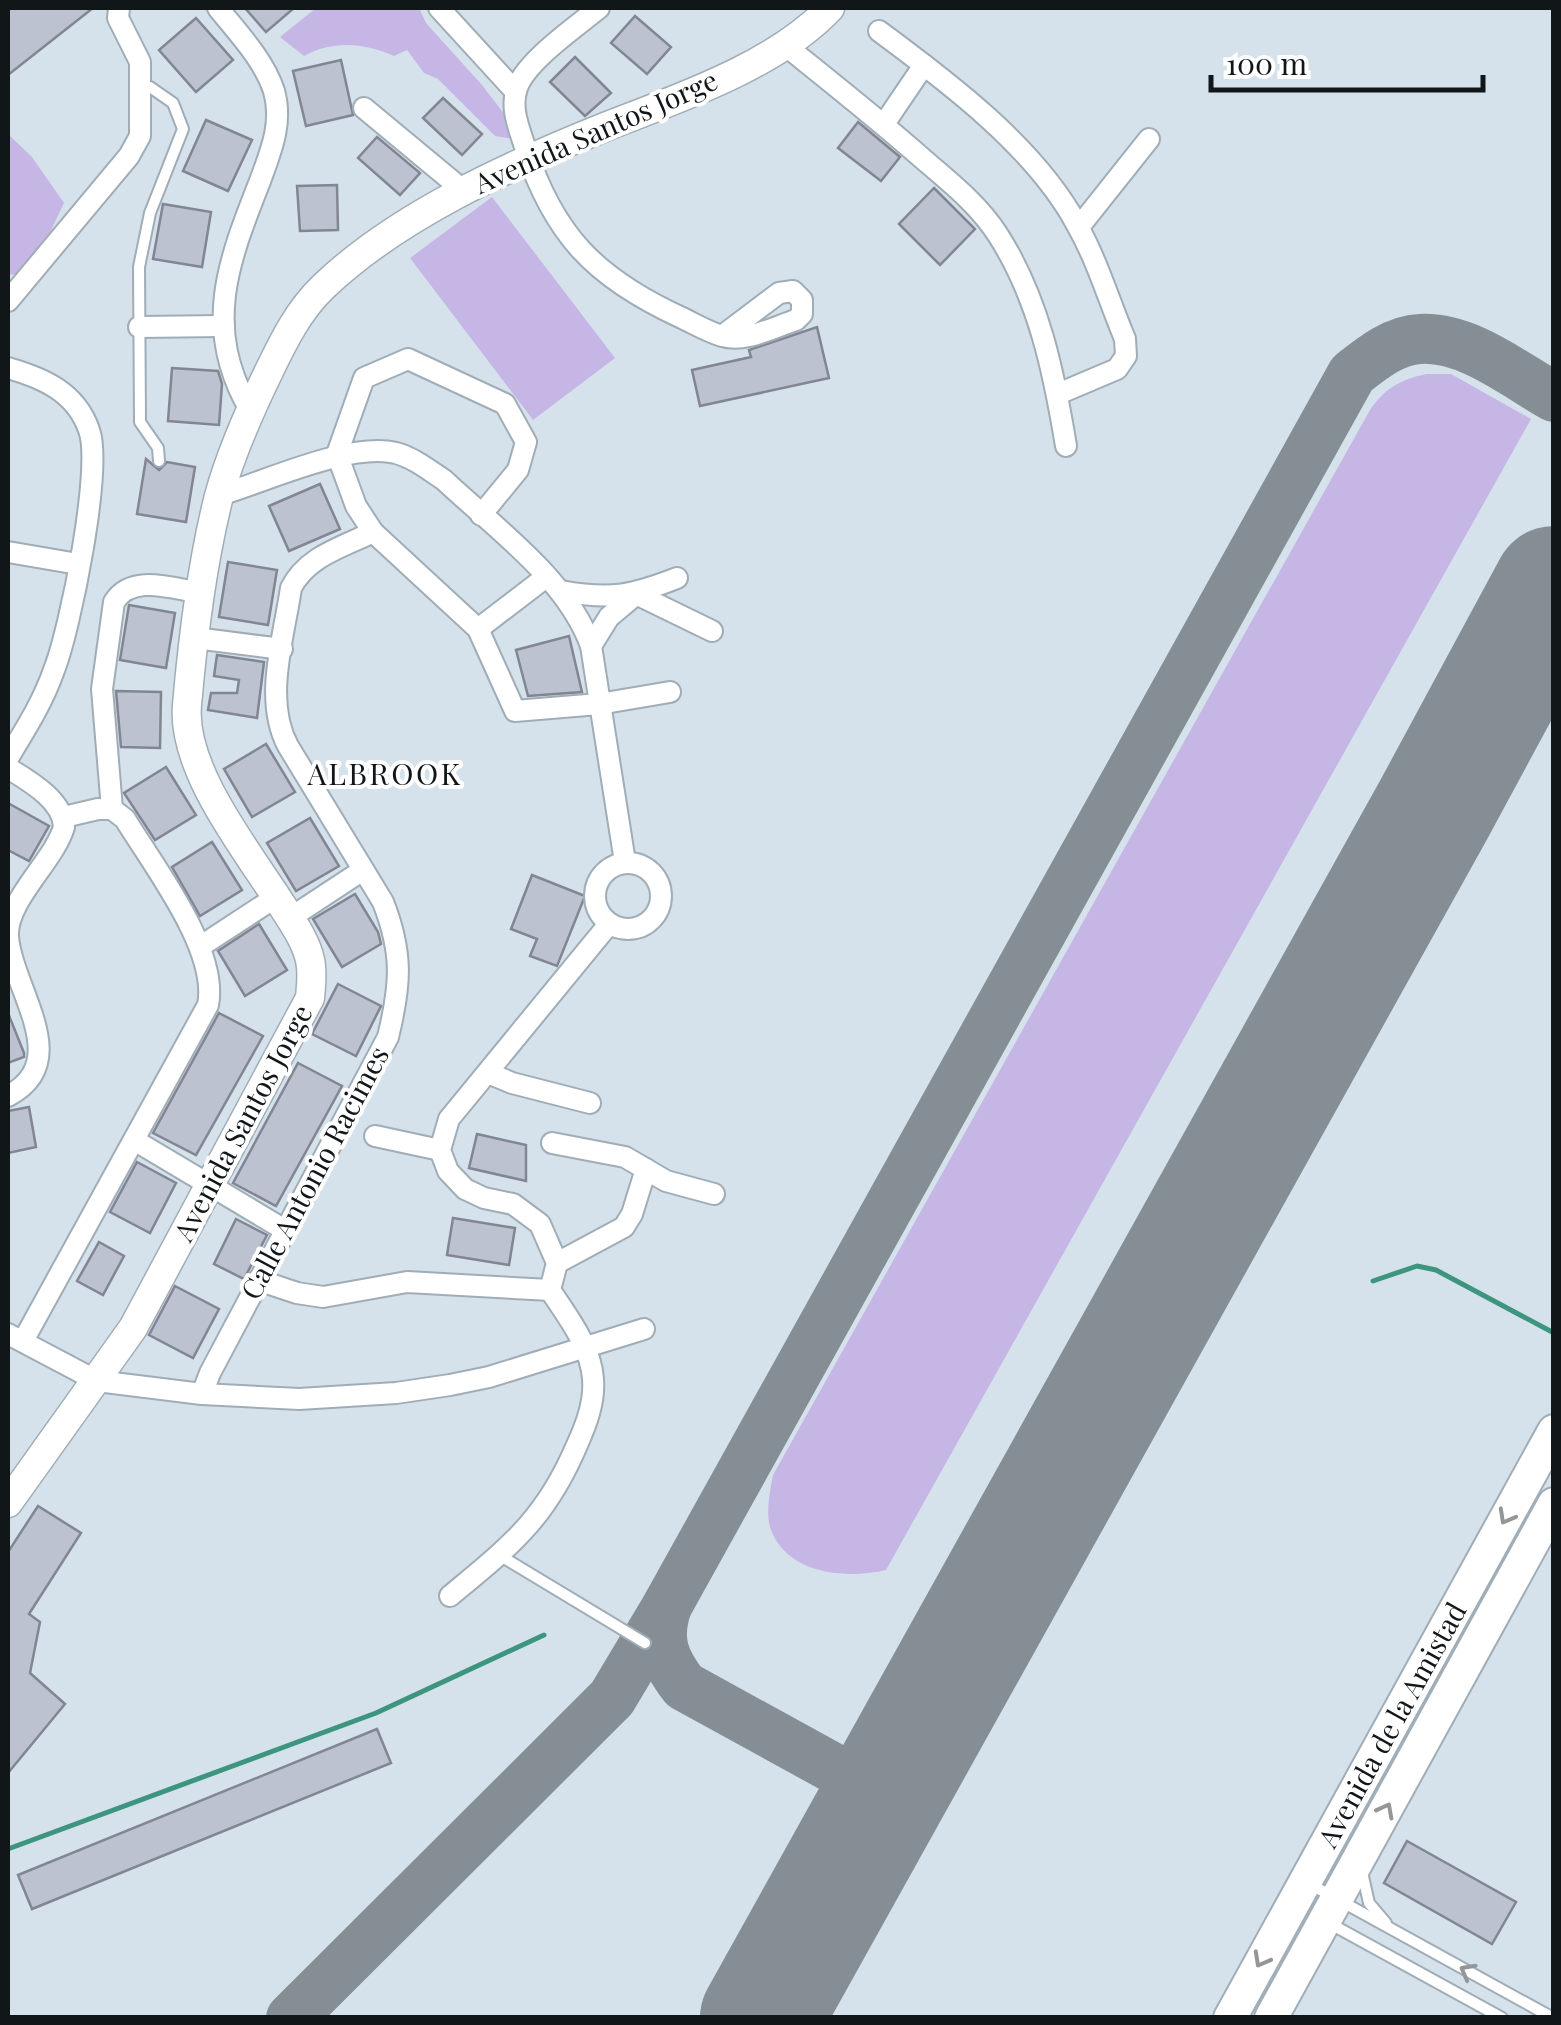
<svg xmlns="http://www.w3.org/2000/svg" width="1561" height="2025" viewBox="0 0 1561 2025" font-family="'Playfair Display',serif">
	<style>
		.green { fill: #c6b6e6 }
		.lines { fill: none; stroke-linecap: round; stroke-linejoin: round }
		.stream { stroke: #3e957f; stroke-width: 5 }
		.taxiway { stroke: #858e95; stroke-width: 50 }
		.runway { stroke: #858e95; stroke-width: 122 }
		.building { fill: #bcc2cf; stroke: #828692; stroke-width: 2.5 }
		.lane-casing { stroke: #a0adb6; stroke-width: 14 }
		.street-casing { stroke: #a0adb6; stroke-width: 24 }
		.secondary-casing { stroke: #a0adb6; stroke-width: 31 }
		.primary-casing { stroke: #a0adb6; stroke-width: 36 }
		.lane { stroke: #fff; stroke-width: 10 }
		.street { stroke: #fff; stroke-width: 20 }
		.secondary { stroke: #fff; stroke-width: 28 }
		.primary { stroke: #fff; stroke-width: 32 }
		.oneway { stroke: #949698 }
		.labels { text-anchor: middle; stroke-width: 8; stroke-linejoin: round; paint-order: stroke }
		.street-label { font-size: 28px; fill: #111619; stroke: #fff }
		.neighbourhood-label { font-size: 30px; letter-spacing: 2.5px; fill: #111619; stroke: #fff }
	</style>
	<rect width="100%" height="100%" fill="#d5e2eb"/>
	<!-- green -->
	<g class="green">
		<path d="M316,8h103l7,15 56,62 43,56 -30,-5 -57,-57 -14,-6 -17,-23 -13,6c-30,-13 -60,-16 -90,0l-24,-19z"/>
		<path d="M8,134l24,23 32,46 -20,42 -29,30 -7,-1z"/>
		<path d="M492,197l123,161 -82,62 -123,-162z"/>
		<path d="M1426,374h25l80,45 -645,1151c-39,9 -98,5 -115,-40 -6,-16 -1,-39 2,-55l597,-1065c15,-22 30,-30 56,-36z"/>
	</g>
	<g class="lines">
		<!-- stream -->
		<g class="stream">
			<path d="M1373,1281l44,-15 19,4 118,63"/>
			<path d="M8,1849l368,-136 168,-78"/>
		</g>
		<!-- taxiway -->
		<g class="taxiway">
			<path d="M667,1606c-11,33 -4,53 17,80l200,110"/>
			<path d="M291,2018l321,-320 55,-92 685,-1232c19,-15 42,-34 68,-35 47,-3 95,36 134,58"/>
		</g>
		<!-- runway -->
		<path class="runway" d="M761,2018l672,-1207 121,-224"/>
	</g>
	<!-- building -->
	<g class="building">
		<path d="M8,8h85l-85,67z"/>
		<path d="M245,8h49l-28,24z"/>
		<path d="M635,16l36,31 -24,27 -36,-31z"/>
		<path d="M196,18l37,42 -37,32 -37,-42z"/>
		<path d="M575,57l36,36 -26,23 -35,-34z"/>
		<path d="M341,60l12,55 -47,11 -13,-55z"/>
		<path d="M443,98l39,36 -20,21 -39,-37z"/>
		<path d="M206,120l46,20 -24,51 -45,-20z"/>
		<path d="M858,122l42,35 -19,24 -43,-33z"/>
		<path d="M377,137l43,36 -20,22 -42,-37z"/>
		<path d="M337,185l1,45 -38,1 -3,-45z"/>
		<path d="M934,188l41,41 -35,36 -41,-41z"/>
		<path d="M163,204l48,8 -9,55 -49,-8z"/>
		<path d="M817,327l12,51 -129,28 -8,-36 59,-13 -2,-7z"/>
		<path d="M172,368l46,3 4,13 -3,41 -51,-4z"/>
		<path d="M146,459l13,11 8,-8 28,5 -9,55 -49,-8z"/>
		<path d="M320,484l20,45 -51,22 -20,-45z"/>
		<path d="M228,562l49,8 -9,55 -49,-8z"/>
		<path d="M129,605l46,8 -9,55 -46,-8z"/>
		<path d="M569,636l13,56 -54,4 -12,-46z"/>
		<path d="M217,655l47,7 -7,56 -49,-8 3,-17h26l2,-13 -25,-4z"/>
		<path d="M116,691l45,1 -1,56 -39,-1z"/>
		<path d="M266,744l29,48 -43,25 -28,-48z"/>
		<path d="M166,767l30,48 -41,25 -31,-47z"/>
		<path d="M8,803l41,23 -20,35 -21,-11z"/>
		<path d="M310,818l29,48 -43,25 -29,-48z"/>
		<path d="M212,842l30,48 -42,26 -28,-49z"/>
		<path d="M532,875l53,21 -28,70 -27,-10 7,-17 -26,-10z"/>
		<path d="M355,894l23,38 3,12 -39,23 -29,-48z"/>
		<path d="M259,924l28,46 -42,26 -27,-45z"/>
		<path d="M338,984l43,22 -25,50 -44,-22z"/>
		<path d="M8,1013l16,40v4l-16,6z"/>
		<path d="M219,1013l44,23 -67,119 -43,-22z"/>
		<path d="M298,1063l44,23 -66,120 -43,-23z"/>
		<path d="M29,1107l7,40 -28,6v-42z"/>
		<path d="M477,1134l49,11v36l-57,-13z"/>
		<path d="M137,1162l39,21 -26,50 -40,-21z"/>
		<path d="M453,1218l62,10 -6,37 -62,-10z"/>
		<path d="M236,1219l31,16 -23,44 -30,-15z"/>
		<path d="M99,1242l25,14 -21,39 -26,-14z"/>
		<path d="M175,1286l44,23 -26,49 -44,-23z"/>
		<path d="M38,1506l43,27 -52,81 11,8 -10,51 35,31 -57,69v-221z"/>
		<path d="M377,1729l14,34 -359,146 -14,-34z"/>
		<path d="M1407,1841l109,61 -24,42 -108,-61z"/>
	</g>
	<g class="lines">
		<defs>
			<g id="lane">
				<path d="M150,87l23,16 10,26 -33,84 -11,54 1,155 18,26 1,13"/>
				<path d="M499,1555l146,88"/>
				<path d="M1362,1872l7,31 17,20"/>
				<path d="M1308,1883l245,135"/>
				<path d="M1329,1923l173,95"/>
			</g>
			<g id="street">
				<path d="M218,8c20,25 46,52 56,83 9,32 -3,60 -14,90 -32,81 -58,147 -10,229"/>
				<path d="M439,8l76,83"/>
				<path d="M599,8c-22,18 -74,54 -82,80 -7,20 2,40 8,59 29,89 71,131 155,170 13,6 28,15 42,19 23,7 52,-9 74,-16l6,-6v-14l-9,-9 -14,2 -57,43"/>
				<path d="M879,31c69,51 157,117 198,194 20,35 32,76 48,114l1,17 -9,13 -59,25"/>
				<path d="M786,46c46,37 93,74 137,113 27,23 56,46 75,76 41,64 56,138 68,211"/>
				<path d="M364,108l100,83"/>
				<path d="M884,124l40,-59"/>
				<path d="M1079,227l70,-88"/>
				<path d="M8,301l121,-145 11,-20v-74l-22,-44 1,-10"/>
				<path d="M139,327l84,-1"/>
				<path d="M8,368c35,10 68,24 81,62 14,37 -19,200 -35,240 -11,32 -29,60 -46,88"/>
				<path d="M220,495c47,-14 129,-53 176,-42 18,5 33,17 48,27 52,49 123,99 147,166l34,216"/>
				<path d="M481,515l37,-45 8,-28 -21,-38 -97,-45 -44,19 -27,76 19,52 17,26 105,97 37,82 84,-7 71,-12"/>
				<path d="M8,552l70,12"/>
				<path d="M561,591c49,9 70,5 116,-13"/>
				<path d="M636,594l76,37"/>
				<path d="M478,629l68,-52"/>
				<path d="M195,638l87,11"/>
				<path d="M591,646l18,-29 25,-21"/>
				<path d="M8,768c21,13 55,32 56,59 -10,34 -58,74 -56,109 4,54 67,125 0,160"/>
				<path d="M64,817l34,-8h14"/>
				<circle cx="628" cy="896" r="33"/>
				<path d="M290,918l73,-48"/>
				<path d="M201,946l75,-49"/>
				<path d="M488,1073l24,10 78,20"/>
				<path d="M375,1136l65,14"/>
				<path d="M134,1140l151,90"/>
				<path d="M552,1143l73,14 41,24 48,13"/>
				<path d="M557,1263l67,-36 8,-13 14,-45"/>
				<path d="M258,1280l39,13 26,4 84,-15 143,8"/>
				<path d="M8,1334l89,47 105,13 97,5 97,-6 54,-8 39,-8 155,-48"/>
				<path d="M23,1341l185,-336c11,-55 -54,-138 -83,-186l-13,-10 -10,-120 12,-87c18,-29 59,-13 88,-9"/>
				<path d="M202,1394l8,-21 178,-336c13,-53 15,-84 -5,-135l-95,-156c-25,-46 -4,-109 3,-158 16,-32 52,-41 82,-56"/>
				<path d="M450,1596c60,-50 95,-76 127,-151 9,-20 18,-43 16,-66 -2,-33 -26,-63 -43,-89l7,-27 -17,-39 -27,-20 -29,-6 -19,-9 -17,-18 -8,-21 9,-31 160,-195"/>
			</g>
			<path id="secondary" d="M8,1503l125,-175 177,-330c1,-13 3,-25 0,-38 -4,-19 -17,-37 -27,-53 -34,-54 -102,-137 -96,-202 6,-69 15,-142 32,-209 12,-44 31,-86 51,-127 14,-29 29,-59 53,-82 74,-71 187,-122 282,-160 74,-29 170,-61 225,-119"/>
			<g id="primary">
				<path d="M1230,2018l324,-587"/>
				<path d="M1271,2018l283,-514"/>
			</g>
		</defs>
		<!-- lane casing -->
		<use href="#lane" class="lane-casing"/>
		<!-- street casing -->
		<use href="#street" class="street-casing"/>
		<!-- secondary casing -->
		<use href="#secondary" class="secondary-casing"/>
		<!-- primary casing -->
		<use href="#primary" class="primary-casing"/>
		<!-- lane -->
		<use href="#lane" class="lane"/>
		<!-- street -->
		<use href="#street" class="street"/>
		<!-- secondary -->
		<use href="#secondary" class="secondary"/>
		<!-- primary -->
		<use href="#primary" class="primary"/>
	</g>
	<!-- one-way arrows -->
	<defs><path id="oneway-chevron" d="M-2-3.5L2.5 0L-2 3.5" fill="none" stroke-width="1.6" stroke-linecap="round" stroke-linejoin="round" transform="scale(2.5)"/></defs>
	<g class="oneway">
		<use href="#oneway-chevron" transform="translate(1506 1517) rotate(119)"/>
		<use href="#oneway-chevron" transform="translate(1386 1810) rotate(-62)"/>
		<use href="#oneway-chevron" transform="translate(1261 1960) rotate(119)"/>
		<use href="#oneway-chevron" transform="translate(1467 1971) rotate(-151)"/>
	</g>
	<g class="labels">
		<!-- street labels -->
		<g class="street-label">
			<text transform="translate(596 132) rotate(-24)" y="10">Avenida Santos Jorge</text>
			<text transform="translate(243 1123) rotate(-62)" y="10">Avenida Santos Jorge</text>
			<text transform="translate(315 1173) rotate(-62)" y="10">Calle Antonio Racimes</text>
			<text transform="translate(1392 1725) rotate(-61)" y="10">Avenida de la Amistad</text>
		</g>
		<!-- neighbourhood labels -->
		<g class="neighbourhood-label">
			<text x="385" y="785">ALBROOK</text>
		</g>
	</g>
	<!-- border -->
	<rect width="1561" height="2025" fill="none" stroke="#111619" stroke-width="20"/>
	<!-- scale -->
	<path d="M1211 75v15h272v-15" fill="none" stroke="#111619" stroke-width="5"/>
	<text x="1226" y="75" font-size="30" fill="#111619" stroke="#ffffff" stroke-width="8" paint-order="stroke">100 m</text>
</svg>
